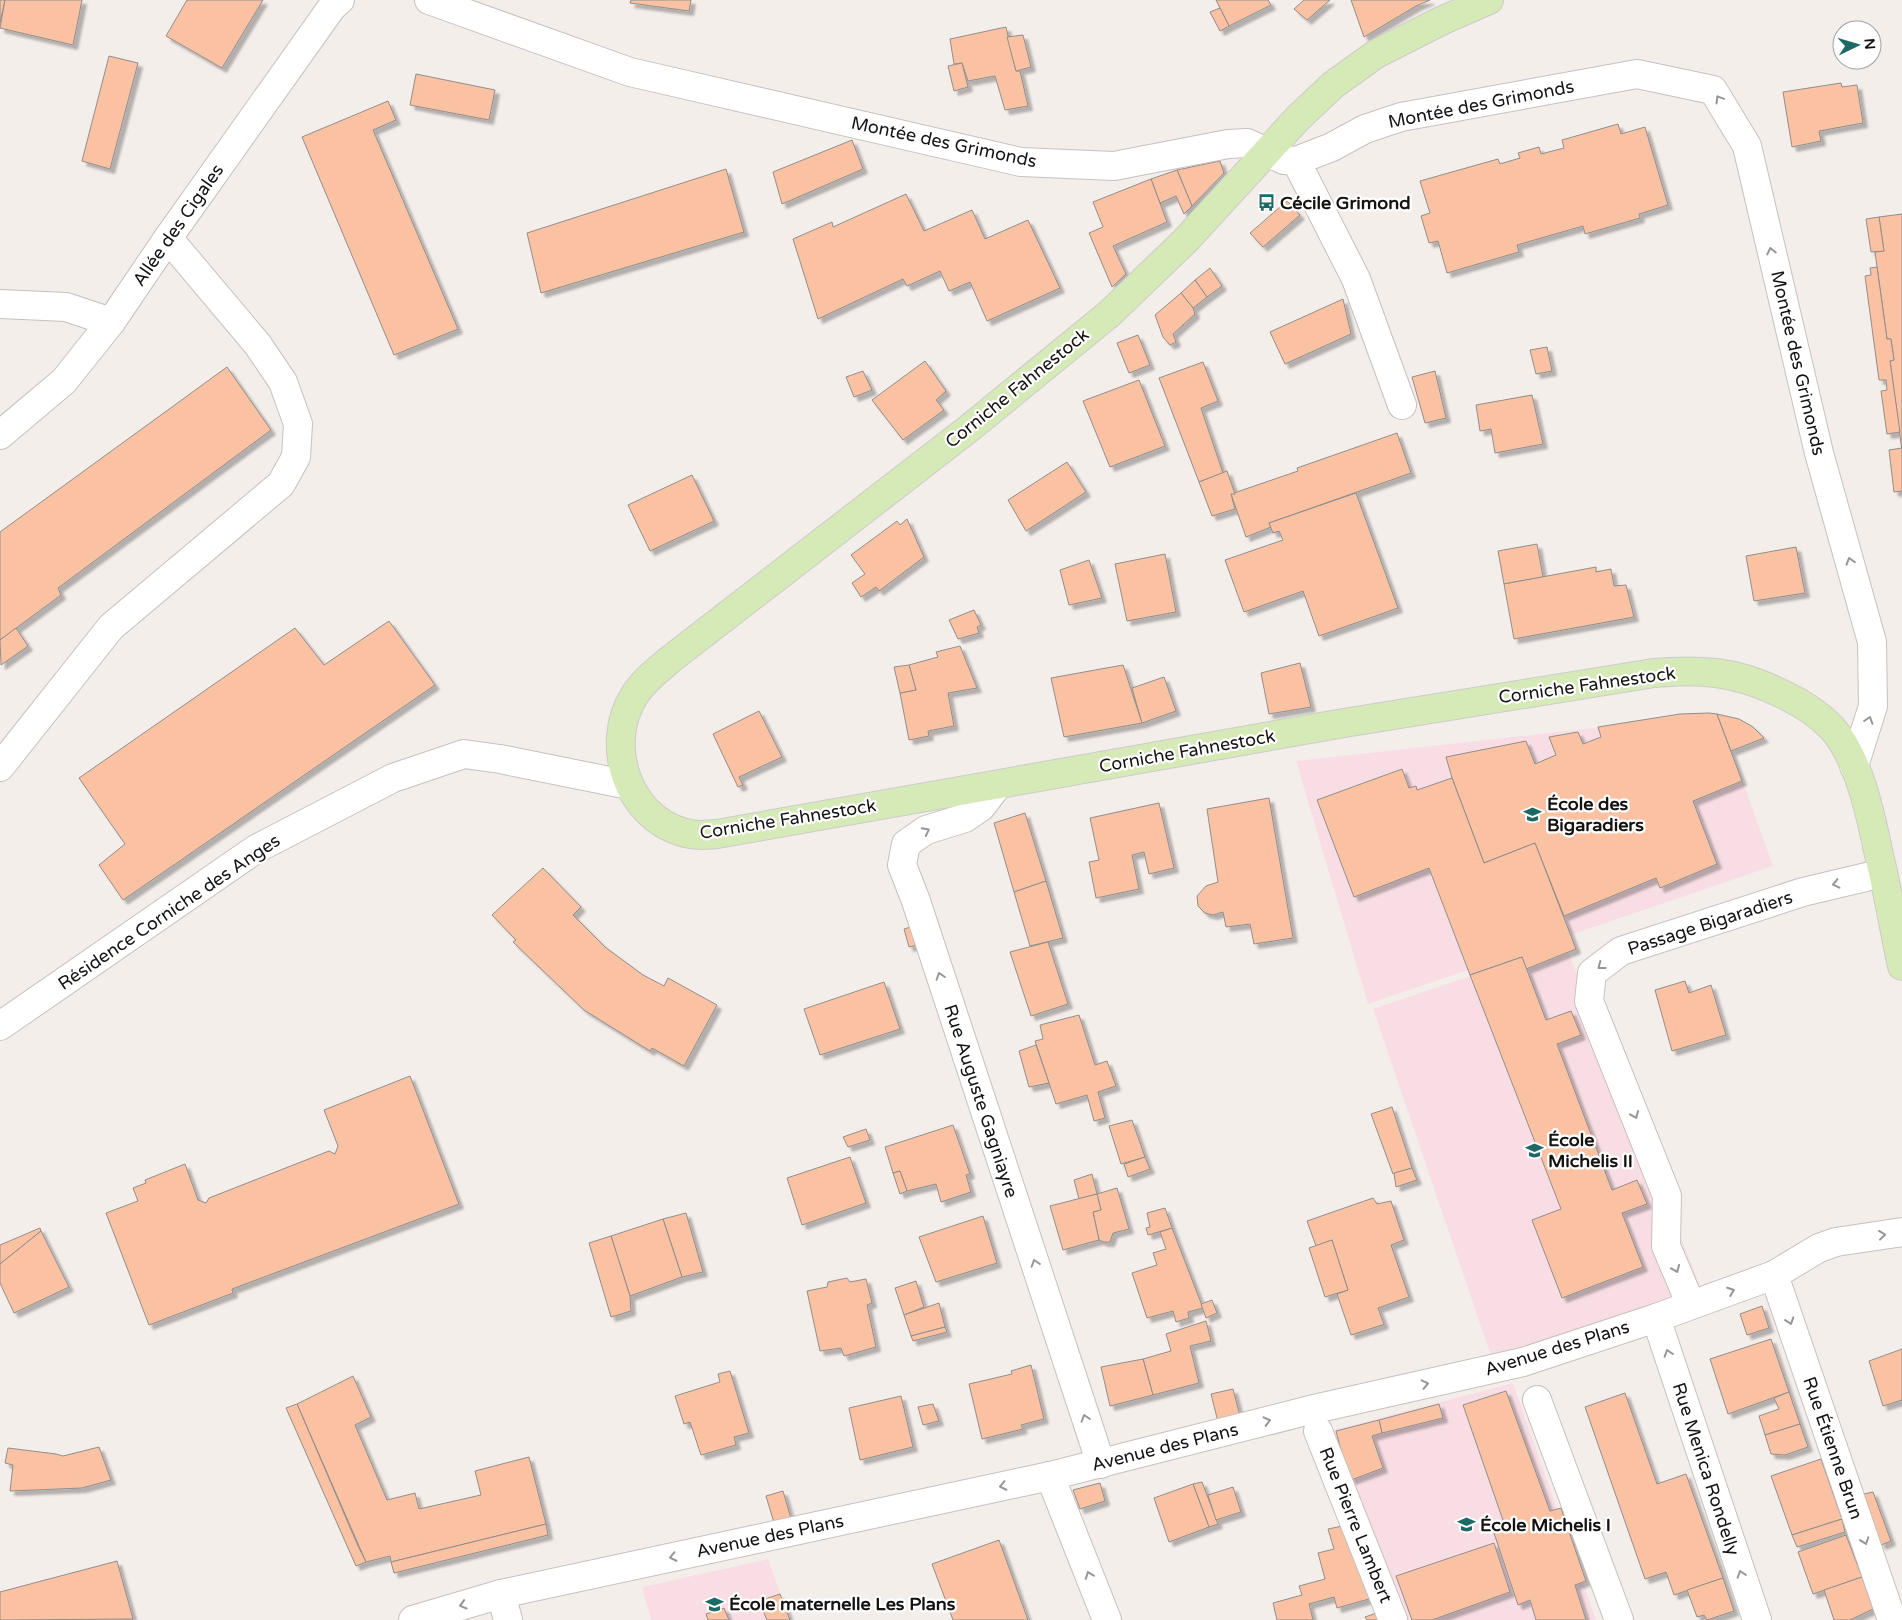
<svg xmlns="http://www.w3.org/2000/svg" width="1902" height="1620" viewBox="0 0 1902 1620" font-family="'Varela Round',sans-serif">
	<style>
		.education { fill: #f8dee4 }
		.building { fill: #fac2a3; stroke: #928d8a; filter: url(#shadow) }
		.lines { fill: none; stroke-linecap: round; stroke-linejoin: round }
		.minor-casing { stroke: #c7c1be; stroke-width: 30 }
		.major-casing { stroke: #cccbcb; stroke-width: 30 }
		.minor { stroke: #fff; stroke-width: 28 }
		.major { stroke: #d6eab7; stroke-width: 28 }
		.oneway { stroke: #969594 }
		.labels { text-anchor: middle; stroke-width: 4.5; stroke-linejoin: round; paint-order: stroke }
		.street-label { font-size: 18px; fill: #151312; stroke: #fff }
		.poi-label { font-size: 18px; font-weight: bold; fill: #151312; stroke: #fff; text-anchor: start }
	</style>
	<defs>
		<filter id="shadow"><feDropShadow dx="4.5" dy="4.5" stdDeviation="1" flood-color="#0004"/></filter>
	</defs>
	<rect width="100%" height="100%" fill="#f4eeeb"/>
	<!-- education -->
	<g class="education">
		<path d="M1719,714l54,152 -405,138 -72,-243z"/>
		<path d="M1565,944l137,347 -210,68 -119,-350z"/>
		<path d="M1513,1383l83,237h-189l-77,-189z"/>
		<path d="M768,1559l22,61h-139l-9,-33z"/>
	</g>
	<!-- building -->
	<g class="building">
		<path d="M0,0h5l-5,23z"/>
		<path d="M5,0h77l-9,45 -73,-17z"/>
		<path d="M187,0h76l-41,68 -56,-32z"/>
		<path d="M631,0h60l-2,11 -59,-8z"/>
		<path d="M1216,0h52l3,5 -42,21z"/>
		<path d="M1304,0h26l-23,20 -13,-11z"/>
		<path d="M1351,0h79l-14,6 -52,31z"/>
		<path d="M1220,8l9,18 -9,5 -10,-19z"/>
		<path d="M1006,27l10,44h4l8,35 -23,4 -10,-34 -27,5 -6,-18 -8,1 -4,-25z"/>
		<path d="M1023,35l8,32 -15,4 -9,-34z"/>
		<path d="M109,56l29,7 -28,106 -28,-8z"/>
		<path d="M962,63l6,24 -14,4 -6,-25z"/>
		<path d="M416,74l79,16 -6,30 -79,-15z"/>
		<path d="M1841,83l1,4 15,-2 6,38 -44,8 2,10 -29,6 -9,-55z"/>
		<path d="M388,101l8,19 -23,10 85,199 -64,26 -92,-218z"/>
		<path d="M1618,124l3,10 24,-7 23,78 -29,9 1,4 -55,16 -2,-8 -66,19 2,7 -72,21 -9,-32 -9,2 -8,-27 9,-3 -10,-32 78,-22 2,5 20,-6 -2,-5 21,-6 2,7 23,-6 -2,-8z"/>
		<path d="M852,140l11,29 -81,35 -9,-32z"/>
		<path d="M1220,161l4,12 -32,33 -15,-36z"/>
		<path d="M726,169l18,63 -203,61 -14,-60z"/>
		<path d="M1177,170l15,36 -8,8 -8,-18 -16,7 -9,-24z"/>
		<path d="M1151,179l16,43 -54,24 13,28 -14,13 -23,-54 14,-6 -10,-25z"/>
		<path d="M906,194l18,37 48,-21 13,29 43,-19 32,68 -73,33 -17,-39 -21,9 -9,-20 -33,15 -4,-7 -85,40 -25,-80 39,-17 1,5z"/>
		<path d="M1287,201l13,14 -37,32 -13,-14z"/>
		<path d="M1902,214v237l-12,-90 4,-1 -3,-21h-4l-12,-87 9,-1 -5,-34z"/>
		<path d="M1879,217l5,34 -13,1 -5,-33z"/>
		<path d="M1877,267l10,72h4l3,21 -4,1 10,71 -13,2 -6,-43 6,-1 -1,-10h-7l-14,-104 6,-1 -1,-7z"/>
		<path d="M1210,268l12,18 -15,11 -12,-17z"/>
		<path d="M1195,280l12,17 -14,11 -12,-15z"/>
		<path d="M1181,293l12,15 2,6 -22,20 3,8 -6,3 -7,-8 -8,-22z"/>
		<path d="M1343,299l8,35 -66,30 -15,-32z"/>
		<path d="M1138,335l12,30 -21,8 -12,-30z"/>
		<path d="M1547,347l5,24 -16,3 -6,-24z"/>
		<path d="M925,361l21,30 -10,9 8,10 -41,30 -31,-40z"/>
		<path d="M1203,362l15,39 -17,7 22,65 -24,9 -40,-104z"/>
		<path d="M227,367l44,63 -213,158 3,7 -61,45v-108z"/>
		<path d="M863,371l9,19 -18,7 -8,-20z"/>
		<path d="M1435,371l11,47 -21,5 -13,-46z"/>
		<path d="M1139,380l26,66 -55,21 -27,-66z"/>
		<path d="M1532,395l11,49 -48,9 -4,-24 -11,2 -4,-26z"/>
		<path d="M1397,433l14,40 -142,50 2,4 -25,10 -15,-43 67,-23 -1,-3z"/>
		<path d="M1902,448v43l-8,1 -5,-42z"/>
		<path d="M1067,462l19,30 -60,39 -18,-31z"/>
		<path d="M1227,471l8,23h-4l4,15 -23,7 -13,-34z"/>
		<path d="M692,475l22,46 -64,30 -22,-46z"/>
		<path d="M1356,493l42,115 -79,28 -16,-45 -59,21 -19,-52 58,-20 -4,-9 -6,2 -4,-10z"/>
		<path d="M907,519l17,38 -45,34 -3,-4 -15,10 -9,-14 13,-9 -14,-19 46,-34 3,4z"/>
		<path d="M1537,544l6,33 -39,7 -6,-33z"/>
		<path d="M1796,547l9,46 -51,8 -8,-45z"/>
		<path d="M1165,554l11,58 -49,9 -12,-57z"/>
		<path d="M1089,560l13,38 -33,7 -9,-35z"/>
		<path d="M1596,567v5l15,-3 3,17 12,-1 8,32 -120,22 -10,-55z"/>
		<path d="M974,610l7,15 -4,2 2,6 -21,6 -9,-19z"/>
		<path d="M389,621l46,64 -312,215 -24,-35 26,-21 -46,-66 216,-150 29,37z"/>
		<path d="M16,628l12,18 -27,19 -1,-25z"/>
		<path d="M960,646l17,42 -29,5 6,33 -26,5 1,5 -20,4 -9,-47 16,-3 -7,-25 29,-8 -2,-5z"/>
		<path d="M1300,663l11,44 -42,7 -8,-41z"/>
		<path d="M909,665l7,25 -16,3 -6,-26z"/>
		<path d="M1123,665l19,58 -78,14 -13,-59z"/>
		<path d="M1164,677l12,34 -34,12 -10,-35z"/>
		<path d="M759,711l23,46 -43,20 4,8 -5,2 -25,-53z"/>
		<path d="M1709,713l8,1 25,67 -49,20 24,63 -57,24 -4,-10 -92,38 -29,-73 -51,20 -32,-85 -6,-21 80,-16 9,23 21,-9 -7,-18 29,-5 5,12 18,-7 -3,-10 82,-13z"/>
		<path d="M1717,714l22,5 14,8 11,11 -33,13z"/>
		<path d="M1402,769l7,19 7,-2 1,4 35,-12 32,85 51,-20 41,106 -50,20 -4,-12 -52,18 -41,-107 -75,29 -37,-97z"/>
		<path d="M1269,798l24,140 -39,6 -4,-20 -24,3 -3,-15 -10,3 -8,-2 -7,-7 -1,-10 9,-10 12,-4 -11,-73z"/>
		<path d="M1159,803l15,65 -25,6 -5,-22 -12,3 7,34 -43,9 -7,-36 10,-2 -9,-42z"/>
		<path d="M1025,813l21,68 -32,11 -20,-69z"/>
		<path d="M543,868l38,39 -8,8 32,32 38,28 21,11 4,-8 49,27 -33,61 -32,-18 -2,3 -66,-41 -71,-68 3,-2 -24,-25z"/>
		<path d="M1046,881l17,57 -33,8 -16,-54z"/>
		<path d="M911,927l6,18 -8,2 -5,-18z"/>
		<path d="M1048,942l20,62 -37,12 -21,-64z"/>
		<path d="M1522,957l24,63 25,-9 10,24 -24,9 55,146 25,-10 10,24 -25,9 21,54 -81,31 -30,-78 29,-11 -91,-234z"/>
		<path d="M1685,981l4,12 22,-8 15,50 -54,16 -17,-61z"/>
		<path d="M884,982l16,47 -80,26 -16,-46z"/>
		<path d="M1079,1015l16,50 12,-4 9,25 -18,6 7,26 -11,3 -7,-26 -31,9 -21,-63 8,-2 -3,-14z"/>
		<path d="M1036,1045l13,38 -20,4 -10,-36z"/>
		<path d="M410,1076l49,128 -227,85 1,4 -84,32 -43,-112 32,-12 -5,-13 13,-5 -1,-3 40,-16 13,36 8,3 3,-5 120,-47 6,3 3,-8 -14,-36z"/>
		<path d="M1392,1107l20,61 -19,6 -22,-60z"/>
		<path d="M1132,1120l13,37 -24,7 -12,-38z"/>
		<path d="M953,1125l17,49 -4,1 5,17 -30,10 -5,-18 -29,7 -7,-20 -7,2 -8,-26z"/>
		<path d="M866,1129l4,11 -22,7 -5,-10z"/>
		<path d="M850,1157l16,46 -64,22 -15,-47z"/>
		<path d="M1145,1157l5,12 -22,8 -4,-13z"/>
		<path d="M1412,1168l5,12 -21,7 -2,-14z"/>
		<path d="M900,1171l7,20 -7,3 -7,-21z"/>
		<path d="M1092,1174l5,20 -18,5 -5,-19z"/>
		<path d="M1117,1188l12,41 -16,4 -3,9h-6l-5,-2 -6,-28 8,-2 -4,-16z"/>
		<path d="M1097,1194l4,16 -8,2 6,28 -36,10 -13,-44z"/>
		<path d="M1373,1198l4,6 14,-3 13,39 -13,5 18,52 -31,11 6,16 -2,1 -31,10 -14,-41 11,-4 -16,-50 -16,6 -9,-25z"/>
		<path d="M1165,1208l7,20 -24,7 -2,-7 4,-1 -3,-14z"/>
		<path d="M686,1213l17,59 -21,5 -19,-58z"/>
		<path d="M983,1216l14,47 -61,19 -17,-45z"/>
		<path d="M663,1219l19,58 -52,19 -19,-60z"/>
		<path d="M40,1228l1,3 -41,33v-19z"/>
		<path d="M1172,1228l31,80 -15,4 1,6 -13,4 -3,-11 -26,7 -15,-45 25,-8 -4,-12 13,-4 -6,-17z"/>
		<path d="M41,1231l28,56 -55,26 -14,-30v-19z"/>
		<path d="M611,1236l19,60 1,15 -20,6 -22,-74z"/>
		<path d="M1332,1240l16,50 -23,7 -16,-49z"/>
		<path d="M847,1278l3,4 16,-3 6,24 -5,2 9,42 -32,9 -3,-8 -21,3 -13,-60 20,-4 1,-5z"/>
		<path d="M916,1281l8,26 -20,8 -9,-27z"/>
		<path d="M1212,1300l5,13 -11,5 -5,-14z"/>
		<path d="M939,1303l6,24 -34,9 -7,-21z"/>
		<path d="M1762,1306l7,22 -22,7 -7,-21z"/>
		<path d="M1206,1321l5,20 -21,5 9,37 -46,12 -10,-36 28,-8 -5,-17z"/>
		<path d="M945,1327l2,5 -34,9 -2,-5z"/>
		<path d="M1771,1339l18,53 -61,22 -18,-55z"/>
		<path d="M1902,1349v51l-19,6 -14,-45z"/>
		<path d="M1143,1359l10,36 -43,11 -9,-39z"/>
		<path d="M1031,1365l13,54 -23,6 2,4 -41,10 -13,-55 43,-10 -1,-3z"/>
		<path d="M730,1371l19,62 -15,4 2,8 -35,10 -11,-33 -6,2 -9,-28 45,-14 -2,-8z"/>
		<path d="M353,1376l18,41 -16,8 32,75 28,-7 4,16 62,-14 -6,-24 54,-14 17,67 -155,38 -1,-6 -24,6 -69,-158z"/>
		<path d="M1233,1389l7,27 -22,6 -7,-28z"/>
		<path d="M1506,1391l44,120 11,-3 25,73 -11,4 11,35h-50l-6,-20 -12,5 -25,-75 12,-4 -42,-121z"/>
		<path d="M1789,1392l11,32 -35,11 -6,-19 20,-7 -5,-11z"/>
		<path d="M1625,1393l32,91 29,-10 37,104 -49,17 -8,-23 -21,7 -60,-172z"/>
		<path d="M901,1396l12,51 -53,13 -11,-52z"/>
		<path d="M297,1404l61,142 8,16 -10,4 -70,-158z"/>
		<path d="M933,1404l6,17 -16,4 -5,-18z"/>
		<path d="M1439,1404l4,14 -61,15 -3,-13z"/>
		<path d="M1379,1420l3,13 -10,3 11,32 -32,12 -6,-14 -9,-35z"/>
		<path d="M1800,1424l8,23 -23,8 -14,-1 -6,-19z"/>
		<path d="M99,1447l12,33 -29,8 -72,3 3,-26 -8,-2 3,-15 48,6 7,2z"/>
		<path d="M1821,1459l21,60 -50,16 -21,-59z"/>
		<path d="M1202,1482l16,42 -9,3 -16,-43z"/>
		<path d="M1100,1483l5,18 -25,8 -7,-19z"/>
		<path d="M1193,1484l16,43 -40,15 -15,-44z"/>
		<path d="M1233,1487l8,25 -25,8 -8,-25z"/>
		<path d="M783,1491l9,31 -17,4 -9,-30z"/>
		<path d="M1873,1492l18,49 -10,4 -17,-51z"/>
		<path d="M1842,1519l3,13 -48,15 -5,-12z"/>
		<path d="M546,1524l2,11 -154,38 -3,-11z"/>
		<path d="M1347,1525l29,72 -39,11 -3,-11 -25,7 4,16h-36l-4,-17 29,-8 -3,-9 26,-7 -7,-26 16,-4 -6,-20z"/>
		<path d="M1846,1535l16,42 -49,17 -15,-42z"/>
		<path d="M999,1540l29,80h-75l-21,-56z"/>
		<path d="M1494,1543l16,49 -78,28h-20l-16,-44z"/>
		<path d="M117,1561l16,58 -133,1v-28z"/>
		<path d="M1862,1577l11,32 -23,11h-16l-10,-30z"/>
		<path d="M1723,1578l11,33 -27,9 -3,-5 -7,2 -10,-27z"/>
		<path d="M780,1594l10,26h-23l-8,-19z"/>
		<path d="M724,1608l5,12h-21l-2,-6z"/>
		<path d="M1382,1611l3,9h-18l-2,-3z"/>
	</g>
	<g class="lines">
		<defs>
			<g id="minor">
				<path d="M429,0l201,72 391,90 93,4 114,-22 19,-1 37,17 12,1 36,-14 33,-18 36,-12 236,-43 76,16 34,56 72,307 53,189 1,64 -19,60"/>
				<path d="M1296,161l60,118 46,126"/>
				<path d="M0,304l66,3 45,15"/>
				<path d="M0,435l64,-54 47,-59 57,-84 164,-231 8,-7"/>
				<path d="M0,767l111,-140 170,-143 15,-27 2,-33 -15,-42 -25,-37 -90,-107"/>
				<path d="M998,785l-17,22 -16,11 -39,12 -20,14 -4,21 14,36 185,563"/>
				<path d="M0,1026l256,-177 137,-71 71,-24 36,5 129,26"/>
				<path d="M1774,1275l118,345"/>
				<path d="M1691,1305l-25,-59 1,-50 -78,-195 3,-28 29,-22 182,-59 80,-19"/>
				<path d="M1656,1318l101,302"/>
				<path d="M1537,1400l82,220"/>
				<path d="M1318,1431l75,189"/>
				<path d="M1050,1476l57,144"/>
				<path d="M501,1594l7,26"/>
				<path d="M413,1620l88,-26 549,-118 260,-66 213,-48 133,-44 118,-43 45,-27 17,-6 66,-10"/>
			</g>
			<path id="major" d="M1489,0l-48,21 -65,33 -43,31 -35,33 -113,123 -76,73 -142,116 -295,228c-13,11 -29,23 -38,38 -30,48 -7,120 48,136 12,4 23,3 35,2l621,-110 316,-51c45,-4 80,-2 122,18 20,9 40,20 56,37 27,30 39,88 47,127 9,37 15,74 23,111"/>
		</defs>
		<!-- minor casing -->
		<use href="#minor" class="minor-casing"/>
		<!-- major casing -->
		<use href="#major" class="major-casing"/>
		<!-- minor -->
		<use href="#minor" class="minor"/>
		<!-- major -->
		<use href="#major" class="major"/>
	</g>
	<!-- one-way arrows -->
	<defs><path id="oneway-chevron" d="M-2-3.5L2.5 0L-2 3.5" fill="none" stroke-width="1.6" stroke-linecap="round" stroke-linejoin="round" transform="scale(1.25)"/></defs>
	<g class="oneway">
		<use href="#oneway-chevron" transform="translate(1719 99) rotate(-121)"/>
		<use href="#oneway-chevron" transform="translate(1771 251) rotate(-103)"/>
		<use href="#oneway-chevron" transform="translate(1850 561) rotate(-106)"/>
		<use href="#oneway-chevron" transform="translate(1869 720) rotate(-72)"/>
		<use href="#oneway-chevron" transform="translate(926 831) rotate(-27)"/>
		<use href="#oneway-chevron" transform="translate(1836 884) rotate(167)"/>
		<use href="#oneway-chevron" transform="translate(1601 966) rotate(143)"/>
		<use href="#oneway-chevron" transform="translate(940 976) rotate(-108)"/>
		<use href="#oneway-chevron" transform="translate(1635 1115) rotate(68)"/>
		<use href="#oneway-chevron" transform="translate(1882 1235) rotate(-6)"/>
		<use href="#oneway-chevron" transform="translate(1035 1263) rotate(-108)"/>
		<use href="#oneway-chevron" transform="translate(1676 1269) rotate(67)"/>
		<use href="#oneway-chevron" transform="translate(1731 1291) rotate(-20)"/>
		<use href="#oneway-chevron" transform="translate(1790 1321) rotate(71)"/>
		<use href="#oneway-chevron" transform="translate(1668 1353) rotate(-108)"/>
		<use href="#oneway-chevron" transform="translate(1425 1384) rotate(-13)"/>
		<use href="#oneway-chevron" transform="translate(1085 1418) rotate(-108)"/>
		<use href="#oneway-chevron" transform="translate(1267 1421) rotate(-14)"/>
		<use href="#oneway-chevron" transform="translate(1003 1486) rotate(168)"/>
		<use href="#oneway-chevron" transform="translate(1865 1541) rotate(71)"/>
		<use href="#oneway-chevron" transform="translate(673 1557) rotate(168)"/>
		<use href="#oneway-chevron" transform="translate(1741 1574) rotate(-108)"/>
		<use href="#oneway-chevron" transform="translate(1089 1575) rotate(-111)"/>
		<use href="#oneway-chevron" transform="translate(463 1605) rotate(163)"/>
	</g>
	<!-- icons -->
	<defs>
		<symbol id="bus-bare" viewBox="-9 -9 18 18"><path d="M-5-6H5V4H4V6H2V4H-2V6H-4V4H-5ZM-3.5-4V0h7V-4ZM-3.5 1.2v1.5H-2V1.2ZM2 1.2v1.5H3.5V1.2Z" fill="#1d6964" stroke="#fff" stroke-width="2.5" paint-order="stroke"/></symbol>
		<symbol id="school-bare" viewBox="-9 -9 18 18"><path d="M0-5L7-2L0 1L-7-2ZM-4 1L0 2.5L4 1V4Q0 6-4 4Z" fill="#1d6964" stroke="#fff" stroke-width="2.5" paint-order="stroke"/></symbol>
	</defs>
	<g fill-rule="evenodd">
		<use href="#bus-bare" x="1254" y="190" width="25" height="25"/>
		<use href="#school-bare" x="1520" y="802" width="25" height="25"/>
		<use href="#school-bare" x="1522" y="1138" width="25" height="25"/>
		<use href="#school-bare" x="1454" y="1512" width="25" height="25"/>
		<use href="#school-bare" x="702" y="1592" width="25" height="25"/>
	</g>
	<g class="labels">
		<!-- street labels -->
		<g class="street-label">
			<text transform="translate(1481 104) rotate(-11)" y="6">Montée des Grimonds</text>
			<text transform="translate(944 142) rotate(12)" y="6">Montée des Grimonds</text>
			<text transform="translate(178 225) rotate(-55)" y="6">Allée des Cigales</text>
			<text transform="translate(1798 363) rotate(77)" y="6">Montée des Grimonds</text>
			<text transform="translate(1017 388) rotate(-39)" y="6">Corniche Fahnestock</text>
			<text transform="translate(1587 685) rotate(-8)" y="6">Corniche Fahnestock</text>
			<text transform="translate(1187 751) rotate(-10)" y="6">Corniche Fahnestock</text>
			<text transform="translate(788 819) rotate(-9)" y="6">Corniche Fahnestock</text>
			<text transform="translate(169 912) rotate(-34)" y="6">Résidence Corniche des Anges</text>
			<text transform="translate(1710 923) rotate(-18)" y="6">Passage Bigaradiers</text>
			<text transform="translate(981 1101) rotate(72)" y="6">Rue Auguste Gagniayre</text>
			<text transform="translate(1557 1348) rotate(-17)" y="6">Avenue des Plans</text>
			<text transform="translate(1165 1447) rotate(-14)" y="6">Avenue des Plans</text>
			<text transform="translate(1833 1448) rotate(71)" y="6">Rue Étienne Brun</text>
			<text transform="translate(1706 1469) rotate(72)" y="6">Rue Menica Rondelly</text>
			<text transform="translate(1356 1525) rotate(68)" y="6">Rue Pierre Lambert</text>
			<text transform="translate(770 1536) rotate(-12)" y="6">Avenue des Plans</text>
		</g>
		<!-- poi labels -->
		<g class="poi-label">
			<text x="1280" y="209">Cécile Grimond</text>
			<text x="1547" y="810">École des<tspan x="1547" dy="21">Bigaradiers</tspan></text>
			<text x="1548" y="1146">École<tspan x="1548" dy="21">Michelis II</tspan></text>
			<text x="1480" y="1531">École Michelis I</text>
			<text x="729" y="1610">École maternelle Les Plans</text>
		</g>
	</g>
	<!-- north arrow -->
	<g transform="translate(1857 45) rotate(85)"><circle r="24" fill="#ffffff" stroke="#a1a1a0"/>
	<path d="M0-4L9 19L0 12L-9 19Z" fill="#1d6964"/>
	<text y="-8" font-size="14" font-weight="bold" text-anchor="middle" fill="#151312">N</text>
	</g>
</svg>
